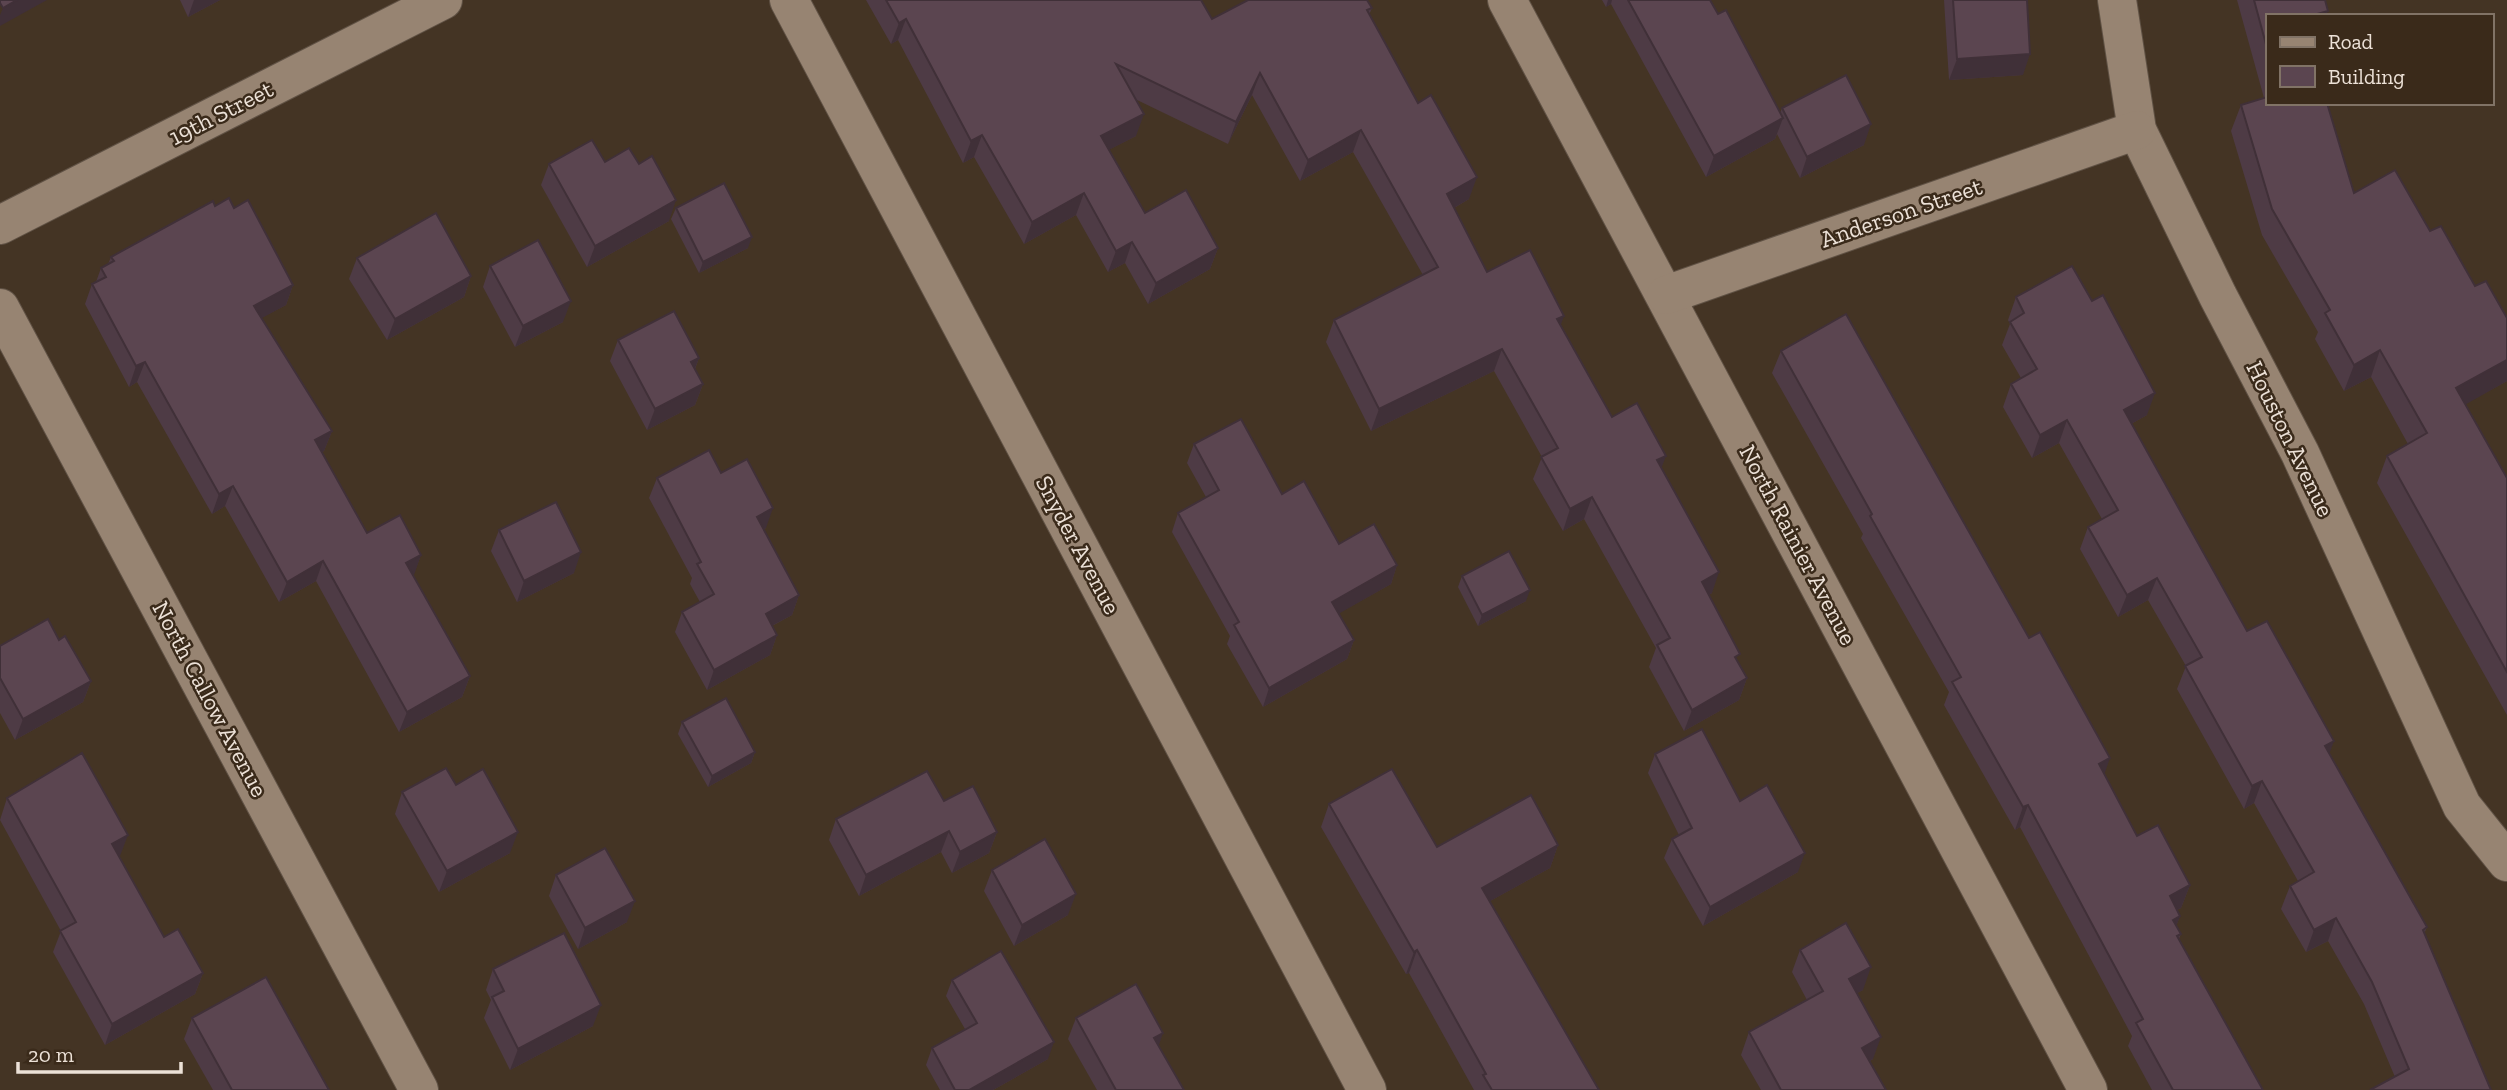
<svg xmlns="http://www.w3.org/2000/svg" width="2507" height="1090" viewBox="0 0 2507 1090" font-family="'Zilla Slab',serif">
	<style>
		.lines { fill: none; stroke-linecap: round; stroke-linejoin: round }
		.minor-casing { stroke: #605245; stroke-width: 40 }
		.minor { stroke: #978472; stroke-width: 38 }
		.wall { fill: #4e3b45 }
		.shaded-wall { fill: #403038 }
		.building { fill: #5b4550; stroke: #403038; stroke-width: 2 }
		.labels { text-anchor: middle; stroke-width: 5; stroke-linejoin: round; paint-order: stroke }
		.street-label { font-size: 24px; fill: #ece1d7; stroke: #3a2a1a }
	</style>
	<rect width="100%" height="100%" fill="#443424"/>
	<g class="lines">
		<defs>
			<g id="minor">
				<path d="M789,0l578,1090"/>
				<path d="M1507,0l581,1090"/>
				<path d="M2117,0l20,130 81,166 82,157 162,353 45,56"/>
				<path d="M0,225l443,-225"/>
				<path d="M1666,295l471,-165"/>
				<path d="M0,308l419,782"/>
			</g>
		</defs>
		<!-- minor casing -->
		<use href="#minor" class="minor-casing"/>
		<!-- minor -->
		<use href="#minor" class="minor"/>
	</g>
	<!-- wall -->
	<g class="wall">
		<path d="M180,0h40l-32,17z"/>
		<path d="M866,0h335l11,19 160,-11 -3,7 100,184 -15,9 33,64 74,53 51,92 50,51 50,125 -3,2 29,67 9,16 -8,22 -55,31 -35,-64 7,-19 -72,-129 -21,12 -30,-52 9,-22 -48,-86 -123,60 -45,-89 8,-22 89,-45 -70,-123 -53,29 -48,-86 -24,49 -93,-45 1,37 -28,14 37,63 73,35 -8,21 -62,35 -23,-41 -17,9 -32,-57 -52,29 -50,-87 -11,6 -65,-123 -7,4z"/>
		<path d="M1602,0h103l13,14 62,99 2,-5 82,37 -64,33 -23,-44 -2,5 -69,38 -95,-173 -5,3z"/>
		<path d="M1944,0h83l-4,75 -74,5z"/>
		<path d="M2237,0h88l-58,16v87l87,90 76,38 45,55 32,32v63l-42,23 42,74v237l-130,-232 10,-27 21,-12 -37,-67 -27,14 -29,-52 3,-7 -56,-97 -31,-104 10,-26 23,-7z"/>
		<path d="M605,162l64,59 -82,46 -46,-82 8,-21z"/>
		<path d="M215,206l19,2 59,77 -7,20 -25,13 71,113 -8,20 -2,1 45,81 54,22 -8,21 57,100 -8,21 -63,35 -83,-151 -37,21 -54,-96 -13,8 -75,-132 -8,5 -44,-83 7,-20 4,-2 5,-14 7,-4 3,-7z"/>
		<path d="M676,208l72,40 -49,25 -28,-54z"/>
		<path d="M357,258l114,18 -7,21 -77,43 -38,-61z"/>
		<path d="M490,266l73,56 -48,25 -32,-60z"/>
		<path d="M2016,297l131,118 -16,9 116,207 82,123 98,173 -3,7 67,156 -96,-13 -31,-73 -36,-63 -22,11 -25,-43 9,-23 8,-5 -44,-78 -10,6 -67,-120 9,-23 -38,-66 -30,17 -38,-68 8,-22 14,-8 -43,-76 -27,15 -29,-51 8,-23 10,-6 -19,-33 8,-21 -2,-4z"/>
		<path d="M618,340l81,18 -4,11 8,15 -8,21 -48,25 -37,-69z"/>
		<path d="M1781,351l323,423 33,62 53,49 -9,23 -4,2 3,6 -4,10 5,8 -2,5 84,151h-111l-24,-44 4,-10 -112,-209 -5,3 -71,-125 5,-13 -88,-154 2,-4 -91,-161z"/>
		<path d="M1194,444l88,50 57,50 58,21 -6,19 -52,29 15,27 -7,19 -84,48 -36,-63 3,-8 -58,-104 6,-19 28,-16 -19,-34z"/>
		<path d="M721,473l45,55 -2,1 35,66 -7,20 -20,11 5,9 -7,20 -63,35 -32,-58 7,-20 18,-10 -10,-18 2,-6 -43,-80 8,-20z"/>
		<path d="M499,530l75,43 -57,29 -26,-51z"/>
		<path d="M1462,576l64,25 -48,25 -20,-39z"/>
		<path d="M59,640l32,41 -8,21 -68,38 -15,-27v-67z"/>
		<path d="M682,722l73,30 -4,11 -43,24 -30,-53z"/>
		<path d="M1655,754l85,47 58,71 -95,54 -39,-68 8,-19 7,-4 -31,-62z"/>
		<path d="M456,785l54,68 -71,39 -44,-78 7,-22z"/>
		<path d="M7,798l113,58 -1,1 45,80 39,36 -8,21 -90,51 -52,-93 8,-21 -61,-111z"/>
		<path d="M944,801l53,31 -8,21 -37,20 -11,-21 -82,44 -30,-56 7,-21z"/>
		<path d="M1329,804l108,43 121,-2 -8,23 -60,33 109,189h-125l-65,-117 -3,1 -85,-147z"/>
		<path d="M992,870l76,45 -54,31 -30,-55z"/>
		<path d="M556,875l71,47 -49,27 -29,-53z"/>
		<path d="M1800,950l63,40 -6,3 16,66 -3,2 16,29h-125l-20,-35 8,-23 58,-32 -15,-28z"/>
		<path d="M493,969l100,57 -83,44 -26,-52 7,-18 -5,-10z"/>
		<path d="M952,980l96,79 -55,31h-53l-14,-25 6,-17 33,-19 -19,-33z"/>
		<path d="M192,1018l137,72h-116l-29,-51z"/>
		<path d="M1076,1018l82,28 26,44h-87l-29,-51z"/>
	</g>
	<!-- shaded-wall -->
	<g class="shaded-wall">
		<path d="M17,0h30l-47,26v-11l3,-7z"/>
		<path d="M194,0h26l-32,17z"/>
		<path d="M1608,0h4l-1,4 -5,3z"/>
		<path d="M2328,11l-2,5h-16z"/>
		<path d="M906,19l-8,21 -7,4 8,-21z"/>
		<path d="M2030,54l-7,21 -74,5 8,-21z"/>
		<path d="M1260,73l-8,22 -24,49 8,-22z"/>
		<path d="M1144,114l-8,22 -43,22 8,-22z"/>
		<path d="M1783,118l-8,21 -69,38 8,-21z"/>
		<path d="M1871,124l-7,21 -64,33 7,-21z"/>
		<path d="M1361,130l-8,22 -53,29 8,-21z"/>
		<path d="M982,135l-8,22 -11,6 8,-22z"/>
		<path d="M1477,177l-8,22 -29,17 7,-22z"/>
		<path d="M1084,193l-8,22 -52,29 8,-22z"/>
		<path d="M676,200l-7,21 -82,46 8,-21z"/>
		<path d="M752,237l-4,11 -49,25 4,-11z"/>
		<path d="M1132,242l-7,21 -17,9 8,-21z"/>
		<path d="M1218,248l-8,21 -62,35 8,-21z"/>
		<path d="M471,276l-7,21 -77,43 8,-21z"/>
		<path d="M293,285l-7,20 -39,21 7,-20z"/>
		<path d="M571,301l-8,21 -48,25 8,-21z"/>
		<path d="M1564,316l-8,22 1,-19z"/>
		<path d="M1502,349l-8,22 -123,60 8,-22z"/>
		<path d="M2380,350l-9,27 -27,14 10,-26z"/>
		<path d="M699,358l-8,21v-17z"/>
		<path d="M2507,360v21l-60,34 9,-27z"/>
		<path d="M145,362l-8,20 -8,5 7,-21z"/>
		<path d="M703,384l-8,21 -48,25 8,-21z"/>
		<path d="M2155,393l-8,22 -32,18 9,-23z"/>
		<path d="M2067,420l-8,23 -27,15 8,-23z"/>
		<path d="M332,431l-8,20 -16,9 7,-20z"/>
		<path d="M1666,456l-8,21 -1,-17z"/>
		<path d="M233,486l-8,20 -13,8 7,-20z"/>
		<path d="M1592,497l-8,22 -21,12 7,-22z"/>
		<path d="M773,508l-7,20 -16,8 7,-19z"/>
		<path d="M581,552l-7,21 -57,29 7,-21z"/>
		<path d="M421,555l-7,20 -16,8 8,-20z"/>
		<path d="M323,561l-7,20 -37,21 8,-20z"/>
		<path d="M1397,565l-6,19 -65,37 6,-19z"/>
		<path d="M1719,572l-7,21 -18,10 8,-21z"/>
		<path d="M2157,578l-9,22 -30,17 9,-22z"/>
		<path d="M1530,590l-4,11 -48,25 4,-11z"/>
		<path d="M799,595l-7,20 -34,18 8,-19z"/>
		<path d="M777,635l-7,20 -63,35 7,-20z"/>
		<path d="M1354,640l-7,19 -84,48 6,-19z"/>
		<path d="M470,676l-8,21 -63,35 8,-20z"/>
		<path d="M1747,678l-8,22 -55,31 8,-21z"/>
		<path d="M91,681l-8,21 -68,38 8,-21z"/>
		<path d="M2334,741l-8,22 -1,-17z"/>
		<path d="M755,752l-4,11 -43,24 4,-11z"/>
		<path d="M2110,758l-8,23 -3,-17z"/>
		<path d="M2262,781l-8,22 -10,6 8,-23z"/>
		<path d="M2028,805l-8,22 -5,3 8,-23z"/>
		<path d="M949,831l-8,21 -82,44 7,-21z"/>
		<path d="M518,832l-8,21 -71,39 8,-21z"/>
		<path d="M997,832l-8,21 -37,20 8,-21z"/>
		<path d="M128,835l-8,21 -16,9 8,-21z"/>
		<path d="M1558,845l-8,23 -76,42 8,-22z"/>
		<path d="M1805,853l-7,19 -95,54 7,-19z"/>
		<path d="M2190,885l-9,23 -20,10 9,-22z"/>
		<path d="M1076,894l-8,21 -54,31 8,-21z"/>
		<path d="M635,901l-8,21 -49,27 7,-21z"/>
		<path d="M2180,916l-8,22 1,-18z"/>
		<path d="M2336,918l-8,23 -22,11 8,-22z"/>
		<path d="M1417,950l-8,23 -3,1 8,-22z"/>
		<path d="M1871,967l-8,23 -22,12 8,-23z"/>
		<path d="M203,973l-8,21 -90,51 7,-21z"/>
		<path d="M601,1005l-8,21 -83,44 8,-21z"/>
		<path d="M1163,1033l-7,21 -2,-16z"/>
		<path d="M1881,1037l-8,22 -19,11 8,-22z"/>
		<path d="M1054,1042l-6,17 -55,31h-24z"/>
	</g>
	<!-- building -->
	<g class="building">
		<path d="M0,0h17l-14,8 -3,-5z"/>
		<path d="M886,0h315l11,19 36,-19h119l5,8 -5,2 51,93 13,-8 46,82 -30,17 40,78 43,-22 34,66 -7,3 55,98 25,-14 29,53 -9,4 62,112 -17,10 38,72 -5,3 12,21 -55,32 -35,-65 13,-7 -78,-141 -22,12 -29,-52 17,-9 -56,-99 -123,60 -45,-89 104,-53 -77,-137 -53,30 -48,-87 -24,49 -120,-58 28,50 -43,22 44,77 41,-23 32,58 -62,35 -24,-41 -16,9 -32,-58 -52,29 -50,-87 -11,6 -65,-122 -7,4z"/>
		<path d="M1628,0h82l8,14 8,-4 57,108 -69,38z"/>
		<path d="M1953,0h74l3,54 -73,5z"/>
		<path d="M2254,0h71l3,11 -18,5h-43v32z"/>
		<path d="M1846,75l25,49 -64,33 -25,-49z"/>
		<path d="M2267,97v6h60l27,90 41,-23 35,61 11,-5 34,60 11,-5 21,37v42l-51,28 51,90v194l-120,-216 40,-23 -47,-83 -26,15 -29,-52 5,-3 -58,-101 -31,-104z"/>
		<path d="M592,140l13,22 24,-14 10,16 13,-8 24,44 -81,46 -46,-82z"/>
		<path d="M724,183l28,54 -49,25 -27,-54z"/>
		<path d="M229,198l5,10 14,-8 45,85 -39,21 78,125 -17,9 52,93 33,-18 21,40 -15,8 64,113 -63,36 -84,-151 -36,21 -54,-96 -14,8 -74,-132 -9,4 -44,-82 14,-7 -5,-9 13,-7 -3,-4 102,-56 2,5z"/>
		<path d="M436,213l35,63 -76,43 -38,-61z"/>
		<path d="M538,240l33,61 -48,25 -33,-60z"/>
		<path d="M2072,266l20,35 11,-6 52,98 -31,17 123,221 20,-10 67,120 -9,5 102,181 -4,3 68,160h-121l39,-21 -37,-87 -36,-64 -22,12 -24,-44 24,-14 -52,-91 -10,5 -67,-120 17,-9 -45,-79 -30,17 -39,-68 30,-17 -51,-90 -27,15 -29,-51 26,-15 -27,-47 14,-9 -8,-16z"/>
		<path d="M674,311l25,47 -8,4 12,22 -48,25 -37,-69z"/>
		<path d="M1846,314l183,324 11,-6 70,126 -11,6 38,72 21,-11 32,60 -20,11 10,20 -7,4 8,14 -4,2 86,154h-90l-37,-67 7,-4 -115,-214 -5,2 -71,-125 9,-5 -91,-161 2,-2 -91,-163z"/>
		<path d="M1241,419l41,75 22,-13 35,63 35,-20 23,41 -65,37 22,38 -85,48 -35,-63 5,-3 -61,-109 41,-23 -25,-46z"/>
		<path d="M709,450l12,23 26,-14 26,49 -16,9 42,78 -33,19 11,21 -63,35 -32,-58 32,-18 -17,-30 4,-2 -44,-84z"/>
		<path d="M556,502l25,50 -57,29 -25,-51z"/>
		<path d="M1509,551l21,39 -48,25 -20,-39z"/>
		<path d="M48,619l11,21 6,-4 26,45 -68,38 -23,-41v-32z"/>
		<path d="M726,698l29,54 -43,24 -30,-54z"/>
		<path d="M1702,729l38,72 27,-16 38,68 -95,54 -38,-68 20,-11 -37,-74z"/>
		<path d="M82,753l46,82 -16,9 52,93 14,-8 25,44 -91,51 -52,-93 16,-9 -69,-124z"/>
		<path d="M446,768l10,17 27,-16 35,63 -71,39 -45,-79z"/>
		<path d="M1392,769l45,78 94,-52 27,50 -76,43 117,202h-107l-9,-15 3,-1 -69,-124 -3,2 -85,-148z"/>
		<path d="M927,771l17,30 29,-15 24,46 -37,20 -11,-21 -83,44 -30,-56z"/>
		<path d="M1045,839l31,55 -54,31 -30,-55z"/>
		<path d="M605,848l30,53 -50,27 -29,-53z"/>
		<path d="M1846,923l25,44 -22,12 32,58 -19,11 24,42h-105l-32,-58 74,-41 -23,-41z"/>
		<path d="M564,933l37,72 -83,44 -26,-52 12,-6 -11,-22z"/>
		<path d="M1001,951l53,91 -85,48h-14l-23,-42 45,-25 -25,-43z"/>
		<path d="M266,977l63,113h-97l-40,-72z"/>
		<path d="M1136,984l27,49 -9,5 30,52h-68l-40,-72z"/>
	</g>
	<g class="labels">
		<!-- street labels -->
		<g class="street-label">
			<text transform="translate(221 113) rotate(-27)" y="8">19th Street</text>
			<text transform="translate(1901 213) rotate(-19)" y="8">Anderson Street</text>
			<text transform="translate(2290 439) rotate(64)" y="8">Houston Avenue</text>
			<text transform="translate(1078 545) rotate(62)" y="8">Snyder Avenue</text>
			<text transform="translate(1798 545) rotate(62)" y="8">North Rainier Avenue</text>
			<text transform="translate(210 699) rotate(62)" y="8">North Callow Avenue</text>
		</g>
	</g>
	<!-- legend -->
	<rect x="2266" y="14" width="228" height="91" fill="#3a2a1a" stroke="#817366" stroke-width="2"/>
	<rect x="2280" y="37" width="35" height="10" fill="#978472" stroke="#817366" stroke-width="2"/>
	<text x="2328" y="49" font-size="21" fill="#ece1d7">Road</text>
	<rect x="2280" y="66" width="35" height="21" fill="#5b4550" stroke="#817366" stroke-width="2"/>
	<text x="2328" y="84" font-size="21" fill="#ece1d7">Building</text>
	<!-- scale -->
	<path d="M18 1062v10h163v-10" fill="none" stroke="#ece1d7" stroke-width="3.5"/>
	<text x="28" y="1062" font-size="21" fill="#ece1d7" stroke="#3a2a1a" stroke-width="5" paint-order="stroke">20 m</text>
</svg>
